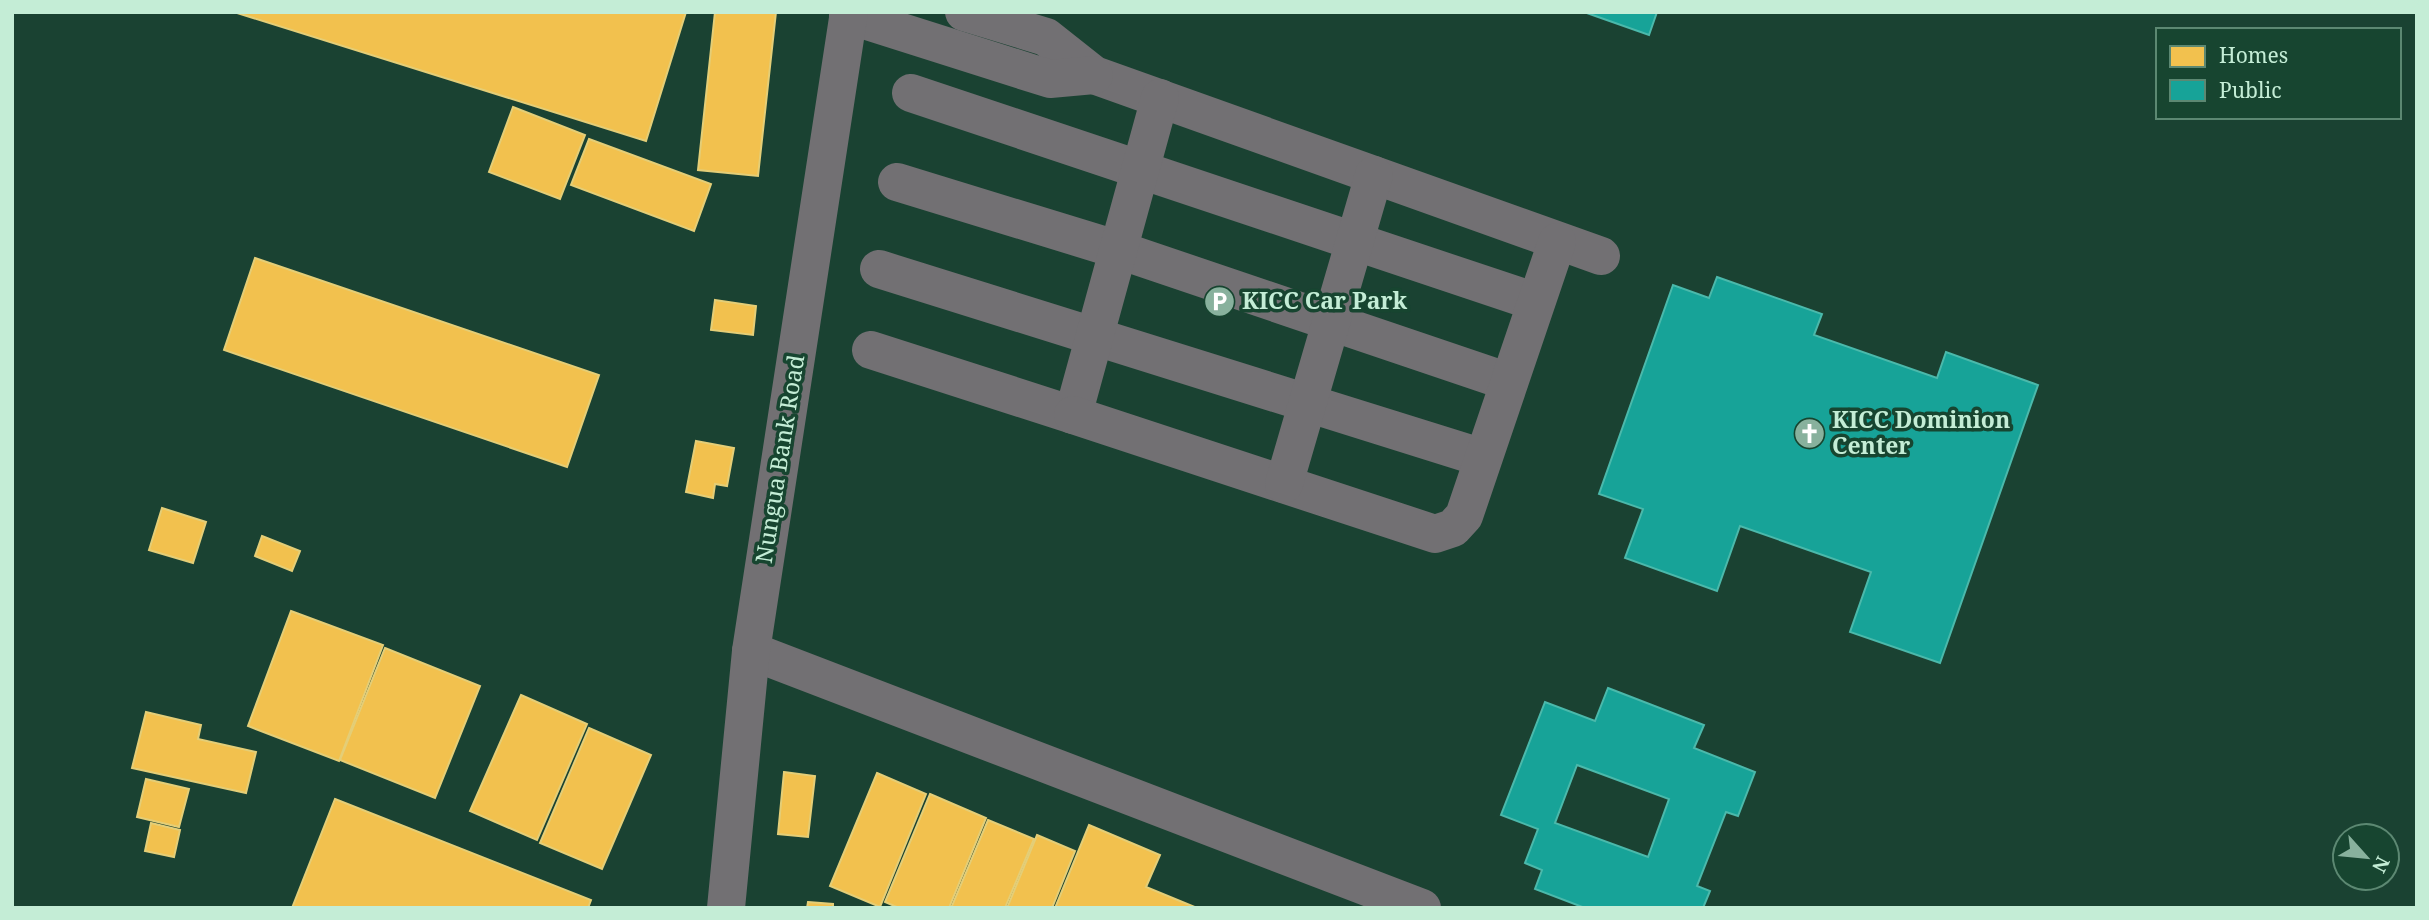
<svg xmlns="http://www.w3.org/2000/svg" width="2429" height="920" viewBox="0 0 2429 920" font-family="'Noto Serif',serif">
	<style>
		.homes { fill: #f2c14e; stroke: #e4ce77; stroke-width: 2 }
		.public { fill: #17a398; stroke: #4bb9ab; stroke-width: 2; fill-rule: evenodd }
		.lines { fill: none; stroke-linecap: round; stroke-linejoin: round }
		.minor { stroke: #727073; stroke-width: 38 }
		.labels { text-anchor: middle; stroke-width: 7; stroke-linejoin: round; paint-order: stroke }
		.poi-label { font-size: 23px; font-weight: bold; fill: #c4edd6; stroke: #174530; text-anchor: start }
		.street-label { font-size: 23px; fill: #c4edd6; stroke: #174530 }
	</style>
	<rect width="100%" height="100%" fill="#1a4232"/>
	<!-- homes -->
	<g class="homes">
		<path d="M234,12h452l-40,129z"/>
		<path d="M715,12h61l-18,164 -60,-6z"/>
		<path d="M513,107l72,28 -25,64 -71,-27z"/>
		<path d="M589,139l122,45 -17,47 -123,-46z"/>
		<path d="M255,258l344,117 -32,92 -343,-117z"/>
		<path d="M715,300l41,6 -3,29 -42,-5z"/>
		<path d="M696,441l38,7 -7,38 -12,-2 -2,14 -27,-6z"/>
		<path d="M162,508l44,14 -13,41 -44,-13z"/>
		<path d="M262,536l38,15 -8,20 -37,-15z"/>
		<path d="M291,611l92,34 -44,116 -91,-35z"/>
		<path d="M385,648l95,38 -45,112 -95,-38z"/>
		<path d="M521,695l66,29 -50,116 -67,-29z"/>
		<path d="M146,712l55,13 -3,14 58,13 -10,41 -114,-25z"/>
		<path d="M589,728l62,27 -49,114 -62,-26z"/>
		<path d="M784,772l31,4 -7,61 -30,-3z"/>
		<path d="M877,773l49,21 -46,113 -50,-21z"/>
		<path d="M146,779l43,10 -10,38 -42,-10z"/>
		<path d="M930,794l56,24 -37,90h-50l-14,-6z"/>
		<path d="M335,799l256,101 -3,8h-296z"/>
		<path d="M988,820l46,19 -29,69h-54z"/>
		<path d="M151,823l29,7 -6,27 -29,-6z"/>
		<path d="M1089,825l71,30 -14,32 51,21h-142z"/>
		<path d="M1037,835l38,16 -23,57h-45z"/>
		<path d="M808,902l25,2v4h-26z"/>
	</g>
	<!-- public -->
	<g class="public">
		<path d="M1584,12h73l-8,23z"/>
		<path d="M1717,277l105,37 -8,21 123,43 9,-26 92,33 -98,278 -90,-31 21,-60 -131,-46 -23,65 -92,-33 18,-49 -44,-15 74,-209 36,13z"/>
		<path d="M1608,688l96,37 -10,23 61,24 -17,44 -12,-4 -29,74 13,5 -7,17h-118l-50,-19 7,-19 -17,-7 13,-34 -37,-14 44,-113 50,19zM1577,765l92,34 -21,58 -93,-34z"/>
	</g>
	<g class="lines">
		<!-- minor -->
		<g class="minor">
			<path d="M964,12l82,25 48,38 507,181"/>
			<path d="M848,15l202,64 44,-4"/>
			<path d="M911,93l625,209"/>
			<path d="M897,182l222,68 390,132"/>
			<path d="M879,269l604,189"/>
			<path d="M871,350l202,65 87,-317"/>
			<path d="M1073,415l362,119 18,-6 11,-12 93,-274"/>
			<path d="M1284,484l90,-309"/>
			<path d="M751,651l671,257"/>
			<path d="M726,908l25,-257 98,-639"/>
		</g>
	</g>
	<!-- icons -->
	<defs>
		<symbol id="parking-disc" viewBox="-11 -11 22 22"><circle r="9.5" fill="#88b19d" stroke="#174530"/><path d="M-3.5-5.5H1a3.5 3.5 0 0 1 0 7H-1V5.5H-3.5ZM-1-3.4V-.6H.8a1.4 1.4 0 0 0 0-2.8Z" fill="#fff"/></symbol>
		<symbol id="church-disc" viewBox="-11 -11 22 22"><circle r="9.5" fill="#88b19d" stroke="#174530"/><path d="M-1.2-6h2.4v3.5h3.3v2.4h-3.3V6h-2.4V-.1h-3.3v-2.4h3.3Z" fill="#fff"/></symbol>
	</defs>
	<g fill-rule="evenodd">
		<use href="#parking-disc" x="1202" y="284" width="35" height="35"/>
		<use href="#church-disc" x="1792" y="416" width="35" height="35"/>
	</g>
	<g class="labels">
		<!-- poi labels -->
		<g class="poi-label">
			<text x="1242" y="309">KICC Car Park</text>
			<text x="1832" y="428">KICC Dominion<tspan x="1832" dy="26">Center</tspan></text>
		</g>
		<!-- street labels -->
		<g class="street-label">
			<text transform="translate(780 459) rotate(-81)" y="8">Nungua Bank Road</text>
		</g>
	</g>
	<!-- border -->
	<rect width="2429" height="920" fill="none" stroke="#c4edd6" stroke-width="28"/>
	<!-- legend -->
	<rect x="2156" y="28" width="245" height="91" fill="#174530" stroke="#5c8872" stroke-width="2"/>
	<rect x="2170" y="46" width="35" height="21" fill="#f2c14e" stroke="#5c8872" stroke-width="2"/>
	<text x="2219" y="63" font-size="21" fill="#c4edd6">Homes</text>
	<rect x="2170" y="80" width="35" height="21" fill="#17a398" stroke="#5c8872" stroke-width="2"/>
	<text x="2219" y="98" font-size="21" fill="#c4edd6">Public</text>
	<!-- north arrow -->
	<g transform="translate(2366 857) rotate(117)"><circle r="33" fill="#174530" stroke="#5c8872" stroke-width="2"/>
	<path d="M0-5L12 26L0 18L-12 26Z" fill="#88b19d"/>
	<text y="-10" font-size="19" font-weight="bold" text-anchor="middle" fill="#c4edd6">N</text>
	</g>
</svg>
